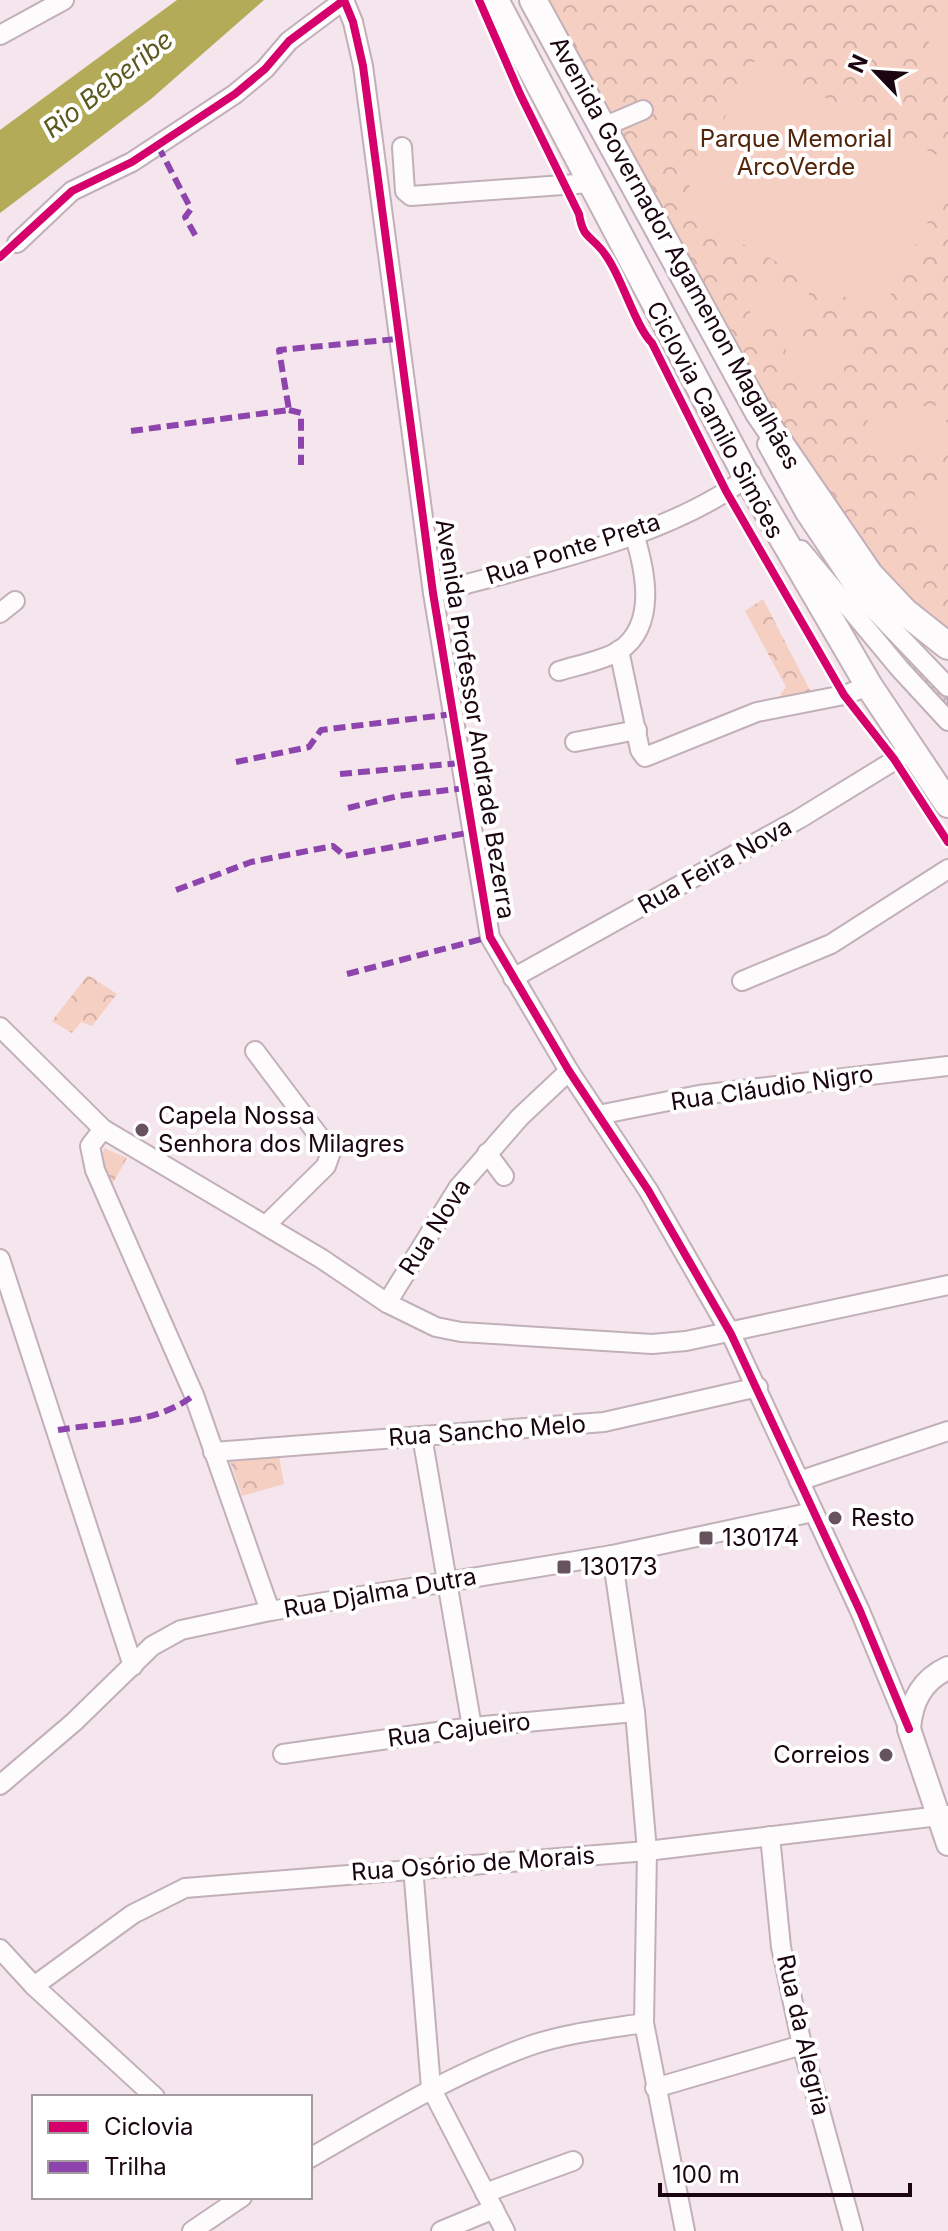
<svg xmlns="http://www.w3.org/2000/svg" width="948" height="2231" viewBox="0 0 948 2231" font-family="Inter,sans-serif">
	<style>
		.forest { fill: url(#forest-crowns) }
		.pitch { fill: #f6cfc3 }
		.water { fill: #b3ab58 }
		.building { fill: url(#building-hatch); stroke: #b6a4ad; stroke-width: 2 }
		.lines { fill: none; stroke-linecap: round; stroke-linejoin: round }
		.minor-casing { stroke: #c2b0b9; stroke-width: 22 }
		.major-casing { stroke: #c2b0b9; stroke-width: 26 }
		.highway-casing { stroke: #c2b0b9; stroke-width: 30 }
		.minor { stroke: #fefbfc; stroke-width: 18 }
		.major { stroke: #fefbfc; stroke-width: 22 }
		.highway { stroke: #fefbfc; stroke-width: 26 }
		.quiet { stroke: #8e44ad; stroke-width: 6; stroke-dasharray: 12 6; stroke-linecap: butt }
		.cycleway-casing { stroke: #fff; stroke-width: 13 }
		.cycleway { stroke: #d6006c; stroke-width: 8 }
		.poi-dot { fill: #67535e; stroke: #fff; stroke-width: 3 }
		.labels { text-anchor: middle; stroke-width: 8; stroke-linejoin: round; paint-order: stroke }
		.park-label { font-size: 24px; fill: #52240a; stroke: #fff }
		.street-label { font-size: 24px; fill: #1a0511; stroke: #fff }
		.poi-label { font-size: 24px; fill: #1a0511; stroke: #fff; text-anchor: start }
		.water-label { font-size: 26px; font-style: italic; fill: #5b591f; stroke: #fff }
	</style>
	<defs>
		<pattern id="forest-crowns" width="20" height="18" patternUnits="userSpaceOnUse" patternTransform="scale(2)"><rect width="20" height="18" fill="#f6cfc3"/><path d="M2 6a3 3 0 1 1 6 0M12 15a3 3 0 1 1 6 0" fill="none" stroke="#d2b0a6"/></pattern>
		<pattern id="building-hatch" width="6" height="6" patternUnits="userSpaceOnUse" patternTransform="scale(2)"><rect width="6" height="6" fill="#decbd5"/><path d="M-1 1l2-2M0 6l6-6M5 7l2-2" fill="none" stroke="#beadb6"/></pattern>
	</defs>
	<rect width="100%" height="100%" fill="#f5e5ed"/>
	<!-- forest -->
	<g class="forest">
		<path d="M540,0h408v646l-68,-54 -114,-178z"/>
		<path d="M763,599l51,99 -23,2 -11,-5 6,-8 -41,-76z"/>
		<path d="M88,975l29,19 -25,32 -11,-4 -9,11 -20,-12z"/>
		<path d="M104,1148l23,10 -16,28 -13,-16z"/>
		<path d="M279,1456l5,28 -42,12 -13,-38z"/>
	</g>
	<!-- pitch -->
	<g class="pitch">
		<path d="M948,17v56l-25,-40z"/>
		<path d="M754,61l194,100v22l-68,132 -203,-105z"/>
		<path d="M750,290l59,1 -1,39 -58,-1z"/>
		<path d="M786,341l58,1v39h-59z"/>
		<path d="M945,405l3,46 -78,5 -3,-46z"/>
		<path d="M948,489v46l-30,2 -3,-46z"/>
	</g>
	<!-- water -->
	<path class="water" d="M177,0h87l-113,99 -151,114v-83z"/>
	<!-- building -->
	<path class="building" d="M914,658l34,37v22l-45,-49z"/>
	<g class="lines">
		<defs>
			<g id="minor">
				<path d="M344,0l9,22 10,44 70,527 57,344 79,134 79,119 83,144 129,277 49,118"/>
				<path d="M0,35l64,-35"/>
				<path d="M603,127l40,-17"/>
				<path d="M402,147l3,44 6,5 179,-13"/>
				<path d="M17,243l55,-52 60,-29 103,-68 30,-25 24,-28 55,-41"/>
				<path d="M767,444l38,69 54,81 89,93"/>
				<path d="M801,550l99,119 48,52"/>
				<path d="M433,593c97,-27 240,-56 318,-119"/>
				<path d="M0,613l15,-12"/>
				<path d="M619,650l21,100 5,7 112,-45 87,-17 25,-9"/>
				<path d="M559,671c19,-6 43,-10 60,-20 39,-26 26,-82 15,-117"/>
				<path d="M575,742l62,-12"/>
				<path d="M513,978l286,-159 114,-70"/>
				<path d="M742,981l89,-37 117,-75"/>
				<path d="M0,1027l103,102 219,130 65,44 49,24 25,5 191,12 34,-3 262,-56"/>
				<path d="M255,1051l76,101 -5,14 -60,59"/>
				<path d="M598,1115l101,-20 249,-29"/>
				<path d="M103,1129l-13,17 5,24 99,225 76,216"/>
				<path d="M487,1153l17,23"/>
				<path d="M0,1259l133,407"/>
				<path d="M387,1303l71,-115 62,-71 49,-46"/>
				<path d="M422,1436l50,291"/>
				<path d="M213,1452l391,-30 154,-35"/>
				<path d="M799,1481l149,-50"/>
				<path d="M612,1555l23,157 12,139 -3,172 41,208"/>
				<path d="M283,1754l189,-27 163,-15"/>
				<path d="M0,1785l74,-63 78,-76 29,-16 89,-19 342,-56 201,-43"/>
				<path d="M770,1836l11,111 21,98 51,186"/>
				<path d="M413,1867l18,221 74,143"/>
				<path d="M0,1949l34,37 121,111"/>
				<path d="M34,1986l99,-72 52,-26 462,-37 301,-36"/>
				<path d="M655,2088l147,-43"/>
				<path d="M310,2158c71,-41 142,-84 219,-112 37,-13 77,-17 115,-23"/>
				<path d="M485,2193l88,-32"/>
				<path d="M192,2231l50,-34"/>
				<path d="M441,2231l53,-22"/>
			</g>
			<path id="major" d="M948,1668c-26,12 -37,33 -39,61l39,115"/>
			<g id="highway">
				<path d="M495,0l252,477 122,209 79,118"/>
				<path d="M533,0l226,413 111,162 35,37 43,34"/>
			</g>
		</defs>
		<!-- minor casing -->
		<use href="#minor" class="minor-casing"/>
		<!-- major casing -->
		<use href="#major" class="major-casing"/>
		<!-- highway casing -->
		<use href="#highway" class="highway-casing"/>
		<!-- minor -->
		<use href="#minor" class="minor"/>
		<!-- major -->
		<use href="#major" class="major"/>
		<!-- highway -->
		<use href="#highway" class="highway"/>
		<!-- quiet -->
		<g class="quiet">
			<path d="M158,146l33,63 -6,8 13,23"/>
			<path d="M289,410l12,3v52"/>
			<path d="M131,431l158,-21 -10,-60 118,-11"/>
			<path d="M236,762l73,-15 12,-17 132,-16"/>
			<path d="M340,774l120,-11"/>
			<path d="M348,808l50,-12 68,-8"/>
			<path d="M176,890l75,-28 82,-16 12,10 127,-24"/>
			<path d="M347,974l143,-37"/>
			<path d="M58,1430c45,-8 98,-5 136,-35"/>
		</g>
		<defs>
			<g id="cycleway">
				<path d="M344,0l9,22 10,44 70,527 57,344 79,134 79,119 83,144 129,277 49,118"/>
				<path d="M479,0l41,94 59,120c4,23 9,20 22,35 20,23 33,76 51,94l74,148 118,204 50,64 54,83"/>
				<path d="M0,257l72,-66 60,-29 103,-68 30,-25 24,-28 55,-41"/>
			</g>
		</defs>
		<!-- cycleway casing -->
		<use href="#cycleway" class="cycleway-casing"/>
		<!-- cycleway -->
		<use href="#cycleway" class="cycleway"/>
	</g>
	<!-- markers -->
	<g class="poi-dot">
		<circle cx="142" cy="1130" r="8"/>
		<circle cx="835" cy="1518" r="8"/>
		<rect x="698" y="1530" width="16" height="16" rx="4"/>
		<rect x="556" y="1559" width="16" height="16" rx="4"/>
		<circle cx="886" cy="1755" r="8"/>
	</g>
	<g class="labels">
		<!-- park labels -->
		<g class="park-label">
			<text x="796" y="147">Parque Memorial<tspan x="796" dy="28">ArcoVerde</tspan></text>
		</g>
		<!-- street labels -->
		<g class="street-label">
			<text transform="translate(675 253) rotate(61)" y="8">Avenida Governador Agamenon Magalhães</text>
			<text transform="translate(715 420) rotate(62)" y="8">Ciclovia Camilo Simões</text>
			<text transform="translate(573 549) rotate(-18)" y="8">Rua Ponte Preta</text>
			<text transform="translate(475 719) rotate(81)" y="8">Avenida Professor Andrade Bezerra</text>
			<text transform="translate(715 866) rotate(-29)" y="8">Rua Feira Nova</text>
			<text transform="translate(772 1088) rotate(-8)" y="8">Rua Cláudio Nigro</text>
			<text transform="translate(435 1227) rotate(-57)" y="8">Rua Nova</text>
			<text transform="translate(487 1431) rotate(-4)" y="8">Rua Sancho Melo</text>
			<text transform="translate(380 1593) rotate(-10)" y="8">Rua Djalma Dutra</text>
			<text transform="translate(459 1730) rotate(-7)" y="8">Rua Cajueiro</text>
			<text transform="translate(473 1864) rotate(-4)" y="8">Rua Osório de Morais</text>
			<text transform="translate(803 2035) rotate(77)" y="8">Rua da Alegria</text>
		</g>
		<!-- poi labels -->
		<g class="poi-label">
			<text x="158" y="1124">Capela Nossa<tspan x="158" dy="28">Senhora dos Milagres</tspan></text>
			<text x="851" y="1526">Resto</text>
			<text x="722" y="1546">130174</text>
			<text x="580" y="1575">130173</text>
			<text x="870" y="1763" text-anchor="end">Correios</text>
		</g>
		<!-- water labels -->
		<g class="water-label">
			<text transform="translate(108 84) rotate(-38)" y="9">Rio Beberibe</text>
		</g>
	</g>
	<!-- legend -->
	<rect x="32" y="2095" width="280" height="104" fill="#ffffff" stroke="#a39ba0" stroke-width="2"/>
	<rect x="48" y="2121" width="40" height="12" fill="#d6006c" stroke="#a39ba0" stroke-width="2"/>
	<text x="104" y="2135" font-size="24" fill="#1a0511">Ciclovia</text>
	<rect x="48" y="2161" width="40" height="12" fill="#8e44ad" stroke="#a39ba0" stroke-width="2"/>
	<text x="104" y="2175" font-size="24" fill="#1a0511">Trilha</text>
	<!-- north arrow -->
	<g transform="translate(876 72) rotate(295)" stroke="#ffffff" stroke-width="6" paint-order="stroke">
	<path d="M0-6L14 30L0 20L-14 30Z" fill="#1a0511"/>
	<text y="-12" font-size="22" font-weight="bold" text-anchor="middle" fill="#1a0511">N</text>
	</g>
	<!-- scale -->
	<path d="M660 2183v12h250v-12" fill="none" stroke="#1a0511" stroke-width="4"/>
	<text x="672" y="2183" font-size="24" fill="#1a0511" stroke="#ffffff" stroke-width="6" paint-order="stroke">100 m</text>
</svg>
